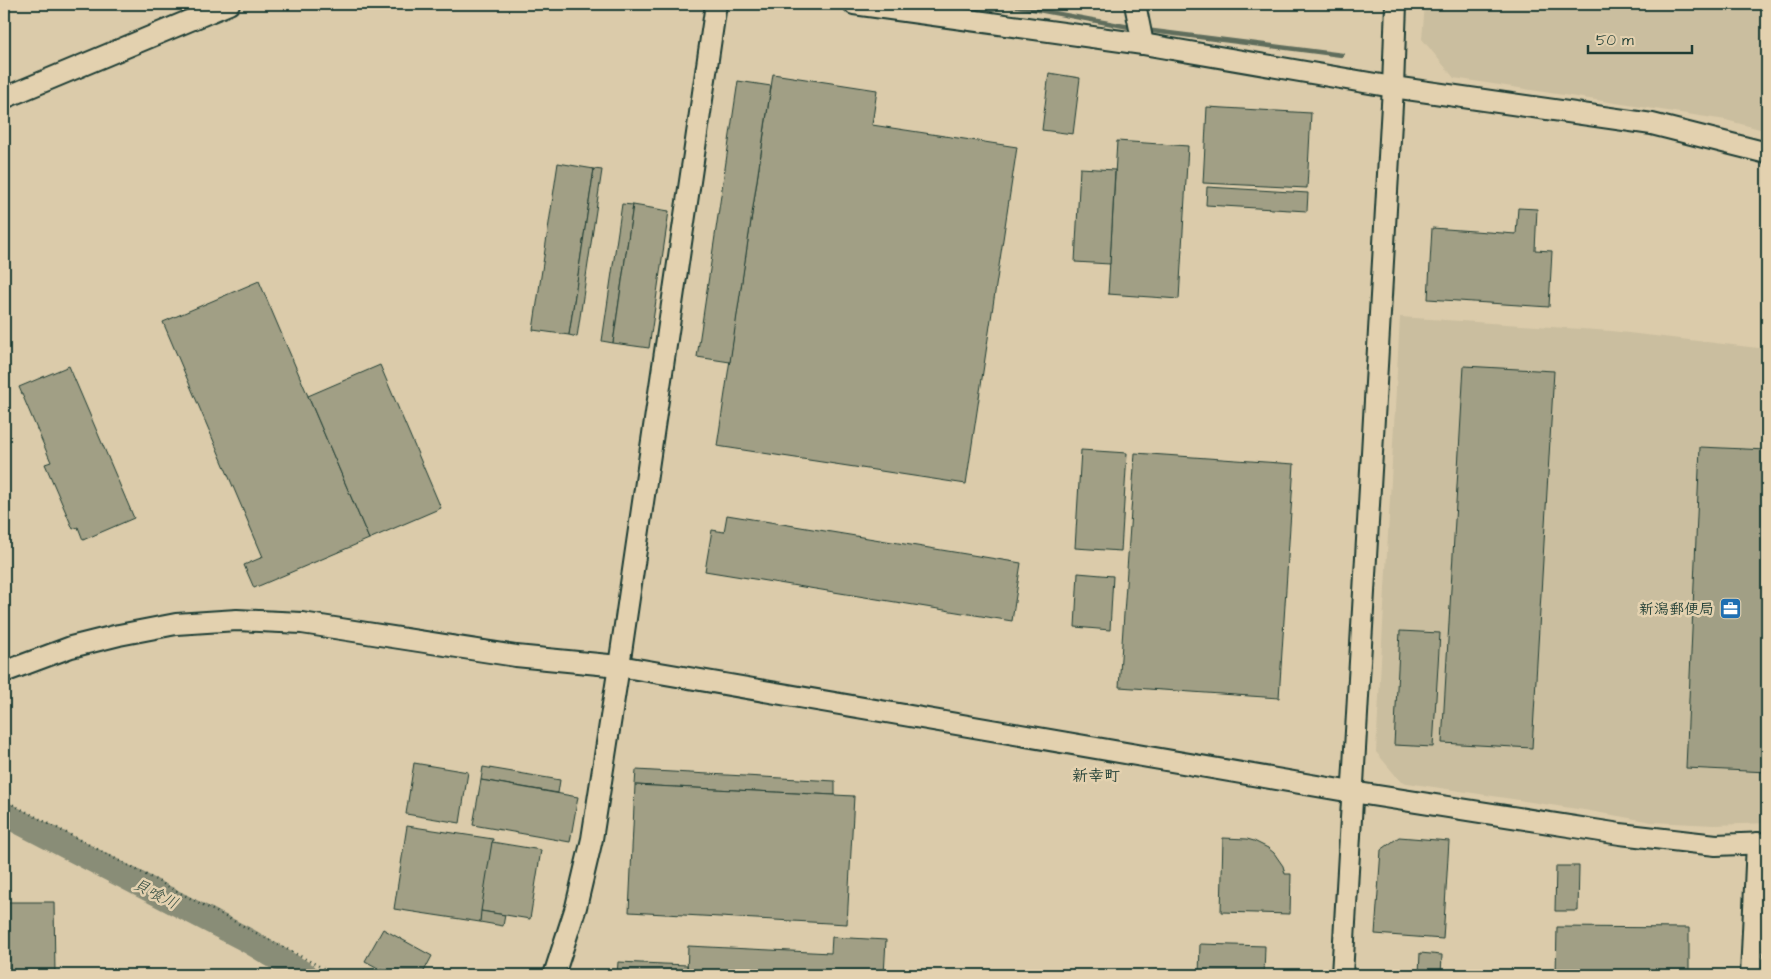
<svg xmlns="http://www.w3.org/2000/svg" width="1771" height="979" viewBox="0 0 1771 979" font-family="'Architects Daughter','Klee One',sans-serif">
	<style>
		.built { fill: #cabe9f }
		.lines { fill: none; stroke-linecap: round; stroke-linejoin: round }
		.stream { stroke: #5f6d5c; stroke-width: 4.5 }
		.river { stroke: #898d77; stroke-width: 25 }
		.building { fill: #a19f85; stroke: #1f3d34 }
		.secondary-casing { stroke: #1f3d34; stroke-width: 24 }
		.path { stroke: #1f3d34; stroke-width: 2.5; stroke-dasharray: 1 4; stroke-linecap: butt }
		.secondary { stroke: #e3d1af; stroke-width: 20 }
		.labels { text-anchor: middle; stroke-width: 5; stroke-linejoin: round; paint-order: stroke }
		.poi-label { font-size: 15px; font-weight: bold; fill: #1f3d34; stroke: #e3d1af; text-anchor: end }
		.neighbourhood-label { font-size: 16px; font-weight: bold; fill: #1f3d34; stroke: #e3d1af }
		.water-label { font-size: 16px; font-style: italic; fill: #2f493e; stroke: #e3d1af }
	</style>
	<rect width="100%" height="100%" fill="#dbcbaa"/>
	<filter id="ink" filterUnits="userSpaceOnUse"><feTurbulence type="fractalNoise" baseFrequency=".02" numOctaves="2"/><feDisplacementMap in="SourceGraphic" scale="10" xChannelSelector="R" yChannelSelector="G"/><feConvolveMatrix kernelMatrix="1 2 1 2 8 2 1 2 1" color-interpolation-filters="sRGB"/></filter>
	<g filter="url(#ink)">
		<!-- built -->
		<g class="built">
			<path d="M1425,4h342v127l-41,-11 -272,-42 -32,-39z"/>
			<path d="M1400,317l211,14 156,18v474l-52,2 -63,-3 -68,-12 -183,-28 -25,-30z"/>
		</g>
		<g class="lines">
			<!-- stream -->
			<g class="stream">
				<path d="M1006,4l129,24"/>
				<path d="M1145,30l197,25"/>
			</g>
			<!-- river -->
			<path class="river" d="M4,814l243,126 59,35"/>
		</g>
		<!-- building -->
		<g class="building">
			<path d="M1049,73l31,5 -7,56 -31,-4z"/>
			<path d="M773,74l104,16 -5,35 145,22 -51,337 -249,-38z"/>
			<path d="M738,81l33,5 -41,276 -33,-5z"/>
			<path d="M1207,107l104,6 -4,75 -104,-5z"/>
			<path d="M1117,141l71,5 -9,153 -71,-5z"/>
			<path d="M558,163l36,6 -25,166 -36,-5z"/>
			<path d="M1080,168l35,2 -5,94 -35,-2z"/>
			<path d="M594,169l8,1 -25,167 -8,-2z"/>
			<path d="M1207,187l101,6 -1,18 -101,-6z"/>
			<path d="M622,204l11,1 -20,138 -11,-2z"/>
			<path d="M633,205l36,6 -20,137 -36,-5z"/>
			<path d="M1518,208l19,1 -2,41 17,1 -3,56 -121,-8 4,-71 84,6z"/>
			<path d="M259,281l110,258 -115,49 -10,-23 19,-8 -100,-235z"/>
			<path d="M380,365l61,143 -72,31 -61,-143z"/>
			<path d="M69,366l65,152 -51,22 -5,-13 -5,2 -28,-65 6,-2 -32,-75z"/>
			<path d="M1464,366l90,5 -22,377 -90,-5z"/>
			<path d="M1700,447l67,3v322l-81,-4z"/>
			<path d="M1081,450l46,3 -6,98 -46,-3z"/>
			<path d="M1135,453l159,11 -15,234 -160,-11z"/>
			<path d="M727,515l294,48 -9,58 -307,-50 7,-41 12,2z"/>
			<path d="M1078,573l35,3 -3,54 -35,-3z"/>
			<path d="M1400,631l40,2 -7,114 -39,-2z"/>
			<path d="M414,763l54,9 -8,51 -54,-9z"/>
			<path d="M483,767l77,13 -2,13 -77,-13z"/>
			<path d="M636,770l199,11v14l-200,-10z"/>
			<path d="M481,780l97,17 -8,45 -97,-17z"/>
			<path d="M635,785l219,11 -7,128 -218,-12z"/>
			<path d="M407,826l86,13 -13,83 -86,-13z"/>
			<path d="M1399,837l50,4 -6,98 -68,-5 6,-84z"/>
			<path d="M1223,838l24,1 7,2 14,7 6,5 9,13 2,8h6l-1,40 -69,-2z"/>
			<path d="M492,842l49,8 -11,69 -49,-8z"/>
			<path d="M1556,866h23l-1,45h-23z"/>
			<path d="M4,902h50l1,73h-51z"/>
			<path d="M481,911l24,4 -2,11 -23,-4z"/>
			<path d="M1557,927l132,1v47h-133z"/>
			<path d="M383,929l49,27 -10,19h-31l-26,-14z"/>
			<path d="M832,937l54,3 -2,35h-197l1,-29 143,7z"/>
			<path d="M1200,944l65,2 -1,29h-65z"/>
			<path d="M1420,953l22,2 -1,20 -22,-1z"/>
			<path d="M618,962l69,3v10h-70z"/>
		</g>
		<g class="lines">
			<defs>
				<g id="secondary">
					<path d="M854,4l289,40 250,43 259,37 115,29"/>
					<path d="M1135,4l8,40"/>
					<path d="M4,98l225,-94"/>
					<path d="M4,672l67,-25 48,-12 57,-11 61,-4 65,3 214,33 103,10 733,126 268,42 96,11 51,-2"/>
					<path d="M554,975l22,-68 16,-68 27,-173 97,-662"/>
					<path d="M1342,975l51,-888 3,-83"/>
					<path d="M1751,975l6,-132"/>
				</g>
			</defs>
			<!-- secondary casing -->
			<use href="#secondary" class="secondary-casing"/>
			<!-- path -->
			<path class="path" d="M4,800l332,175"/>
			<!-- secondary -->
			<use href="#secondary" class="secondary"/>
		</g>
	</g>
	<!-- icons -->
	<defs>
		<symbol id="office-square" viewBox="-11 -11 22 22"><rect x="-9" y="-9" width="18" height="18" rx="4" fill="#1f6fb2" stroke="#e3d1af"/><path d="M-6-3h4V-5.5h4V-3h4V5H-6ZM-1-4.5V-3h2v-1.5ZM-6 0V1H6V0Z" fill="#fff"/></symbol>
	</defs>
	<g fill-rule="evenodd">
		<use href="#office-square" x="1718" y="596" width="25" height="25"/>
	</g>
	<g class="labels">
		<!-- poi labels -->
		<g class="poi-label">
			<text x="1714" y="614">新潟郵便局</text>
		</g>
		<!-- neighbourhood labels -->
		<g class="neighbourhood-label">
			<text x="1096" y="781">新幸町</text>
		</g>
		<!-- water labels -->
		<g class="water-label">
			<text transform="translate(156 893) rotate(27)" y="6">貝喰川</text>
		</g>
	</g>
	<!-- margin -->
	<rect width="1771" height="979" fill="none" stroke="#e3d1af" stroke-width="20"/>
	<rect x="10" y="10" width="1751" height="959" fill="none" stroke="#1f3d34" stroke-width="2" filter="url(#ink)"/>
	<!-- scale -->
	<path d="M1588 45v8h104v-8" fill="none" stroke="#1f3d34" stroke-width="2.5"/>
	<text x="1596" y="45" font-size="15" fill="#1f3d34" stroke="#e3d1af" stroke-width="4" paint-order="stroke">50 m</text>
</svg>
